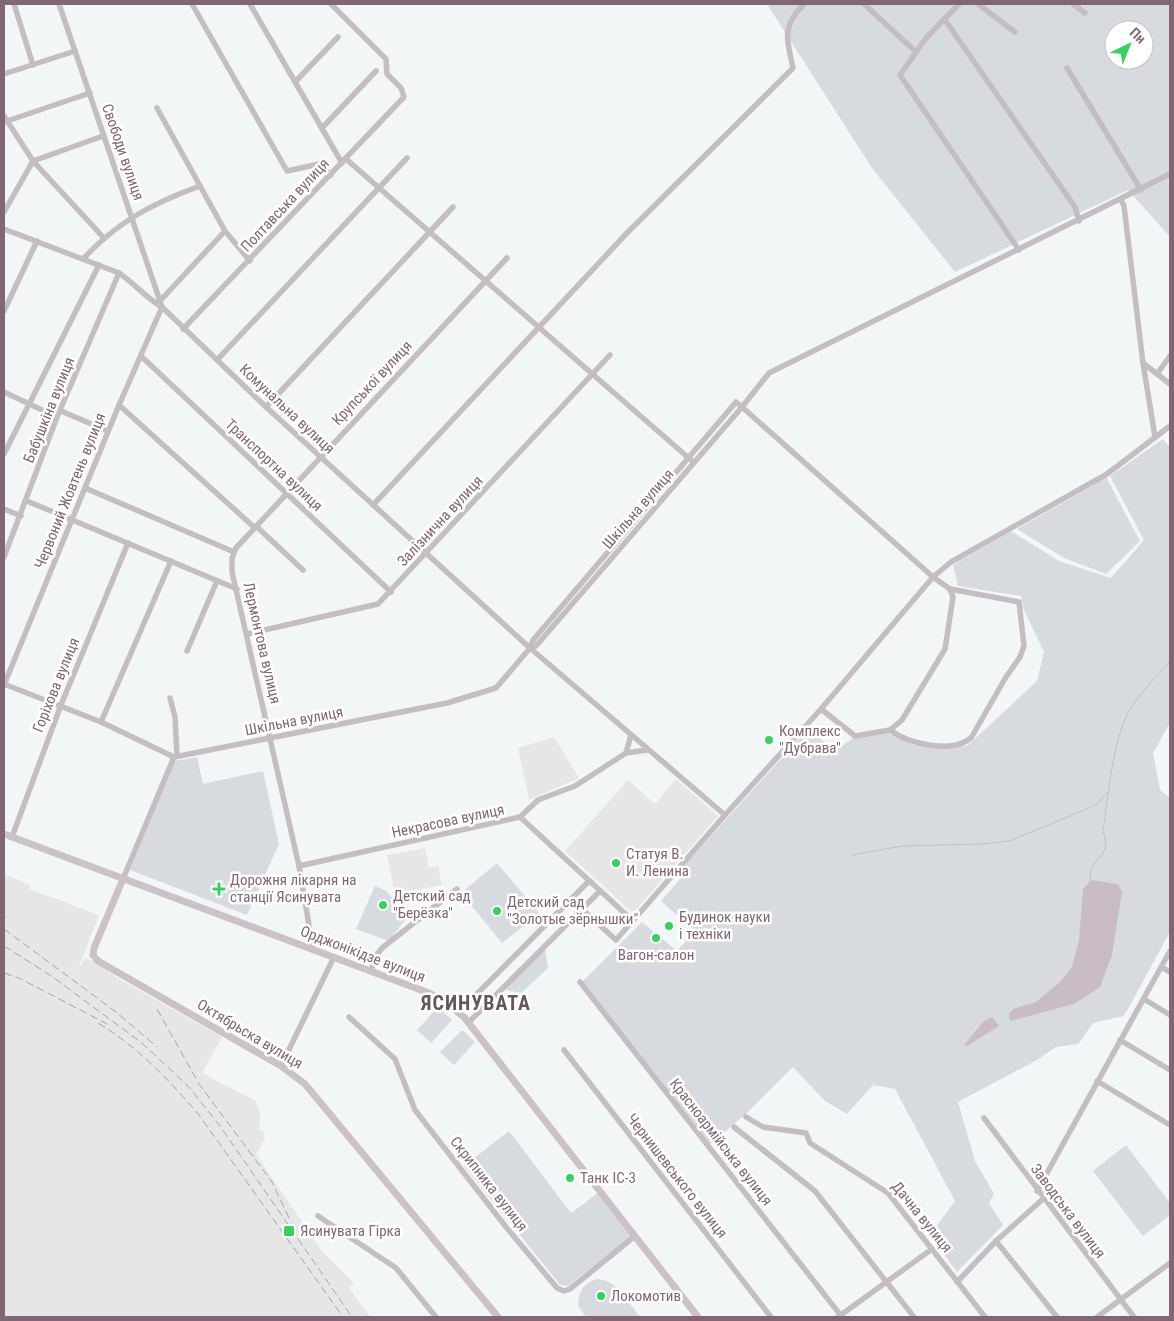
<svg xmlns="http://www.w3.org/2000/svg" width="1174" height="1321" viewBox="0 0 1174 1321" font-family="'Roboto Condensed',sans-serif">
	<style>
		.built { fill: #e6e6e7 }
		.green { fill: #d7dadf; fill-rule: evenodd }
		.water { fill: #cabcc6 }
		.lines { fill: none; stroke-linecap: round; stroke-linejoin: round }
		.stream { stroke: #cabcc6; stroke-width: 1 }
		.minor { stroke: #c4bdc1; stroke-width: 5.5 }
		.major { stroke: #cbc1c7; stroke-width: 7 }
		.rail { stroke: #aba1a6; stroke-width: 1; stroke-dasharray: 8 4; stroke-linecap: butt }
		.poi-dot { fill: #35d35c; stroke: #fff; stroke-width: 2 }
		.labels { text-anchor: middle; stroke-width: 5; stroke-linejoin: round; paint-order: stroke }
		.street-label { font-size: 15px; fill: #816775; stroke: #fff }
		.poi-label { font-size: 15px; fill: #816775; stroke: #fff; text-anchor: start }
		.district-label { font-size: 20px; font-weight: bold; letter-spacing: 1px; fill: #67555e; stroke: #fff }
	</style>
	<rect width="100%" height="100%" fill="#f3f6f6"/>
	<!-- built -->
	<g class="built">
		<path d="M554,737l25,41 -50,22 -11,-52z"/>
		<path d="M676,779l42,37 -85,97 -68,-62 63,-71 27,24z"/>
		<path d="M425,848l4,20 9,-2 4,19 -47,9 -8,-39z"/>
		<path d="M4,874l26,11 -1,4 70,26 -22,57 8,-14 8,3 28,19 101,57 -20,36 54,28 4,14 -1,15 4,1 2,8 -9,15 65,96 33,33 -5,5 21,29h-366v-390l3,-4 -3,2z"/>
	</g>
	<!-- green -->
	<g class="green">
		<path d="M767,4h403v233l-42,-47 -173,82 -83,-104zM1114,30h30v30h-30z"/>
		<path d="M1163,439l7,9v275l-17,30 7,37 10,8v134l-46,84 -31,7 -15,21 -22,3 -19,13 -79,42 17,59 19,33 -5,9 14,22 -46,47 -27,-37 25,-34 -60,-112 -22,-4 -26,29 -22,-13 -32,-34 -46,46 -37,31 -128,-162 60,-60 35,29 18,-20 -34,-30 25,-29 -4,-4 125,-138 30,20 17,-13 35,-4 25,12 53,1 70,-65 7,-29 -20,-42 -3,-14 -63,-10 -5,-21 58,-34 48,30 52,17 33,-38 -34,-64z"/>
		<path d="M1105,475l35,66 -34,33 -42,-16 -47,-29 75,-43z"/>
		<path d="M197,757l6,27 60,-13 16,73 -32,71 -117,-45 44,-109z"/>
		<path d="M497,863l42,50 -37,30 -41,-50z"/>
		<path d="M375,886l11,5 23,24 -20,26 -33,-12z"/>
		<path d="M545,948l3,20 -27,25 -14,-3 -1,-2z"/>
		<path d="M438,1007l14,13 -21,23 -14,-13z"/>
		<path d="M462,1030l13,12 -21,23 -14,-13z"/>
		<path d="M509,1131l62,82 27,-20 34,43 -64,50 -8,-1 -3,-4 -93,-115z"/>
		<path d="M1126,1145l44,58v12l-27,21 -50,-65z"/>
		<path d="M596,1279c21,0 32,23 44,38h-54l-8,-11c0,-14 5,-22 18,-27z"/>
	</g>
	<!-- water -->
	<g class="water">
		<path d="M1091,880l27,4 4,8 -10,63 -12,32 -26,17 -64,17 -1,-7 4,-5 23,-7 24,-20 12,-15 7,-27 4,-51z"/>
		<path d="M992,1017l7,9 -32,20 -3,-1 20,-24z"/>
	</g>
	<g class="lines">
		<!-- stream -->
		<g class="stream">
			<path d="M852,855l50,-9 81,-2 26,-3 78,-32 11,-6 11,-12"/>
			<path d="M1091,880c-4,-14 8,-19 13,-29 3,-7 1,-13 -1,-20 5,-34 10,-91 26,-120 11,-18 27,-34 41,-50"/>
		</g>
		<!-- minor -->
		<g class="minor">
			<path d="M14,4l19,61"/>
			<path d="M59,4l103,303"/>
			<path d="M192,4l95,167 32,-7 12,11"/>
			<path d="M250,4l92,159"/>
			<path d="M864,4l52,48"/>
			<path d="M959,4l-33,34 -26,37 119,175"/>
			<path d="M978,4l37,28"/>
			<path d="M1073,4l12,9"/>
			<path d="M945,20l130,187 4,14"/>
			<path d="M1067,68l74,122"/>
			<path d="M4,74l71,-23"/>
			<path d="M295,82l43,-45"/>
			<path d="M157,108l68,123 25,30"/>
			<path d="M4,116l29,45 70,76"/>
			<path d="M4,122l86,-29"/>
			<path d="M322,128l54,-57"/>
			<path d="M346,159l345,301"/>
			<path d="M1121,200l3,6 19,157 12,74"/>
			<path d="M4,212l29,-51 70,-25"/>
			<path d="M4,229l115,44c16,11 27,25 43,34l104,100 264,241 195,167 96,-106 112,-132 18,-15 156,-88 63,-48"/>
			<path d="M83,259c34,-37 70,-56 117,-73"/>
			<path d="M159,302l66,-71"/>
			<path d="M4,311l33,-70"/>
			<path d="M183,329l221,-232 -3,-9 -14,-14 -1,-15 -55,-55"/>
			<path d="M141,356l250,236"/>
			<path d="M217,360l190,-202"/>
			<path d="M1143,363l27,21"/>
			<path d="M1157,374l13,-18"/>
			<path d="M4,392l53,25"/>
			<path d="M119,405l136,123"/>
			<path d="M266,407l187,-200"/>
			<path d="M61,411l47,20"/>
			<path d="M4,454l95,-189"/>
			<path d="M85,488l149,64"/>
			<path d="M27,501l210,88"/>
			<path d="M373,505l253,-271 167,-166c-6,-29 -12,-41 11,-64"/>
			<path d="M4,509l17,7"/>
			<path d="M256,526l47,44"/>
			<path d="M4,557l53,-140 62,-144"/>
			<path d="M247,634l131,-30 232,-249"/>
			<path d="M530,648l6,-2 206,-239 191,170 17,12 3,8 -8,52 -43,71 -12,10 -35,6 -34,-27"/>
			<path d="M187,651l30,-70"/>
			<path d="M4,684l97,38 73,35"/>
			<path d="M4,685l115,-280 43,-98"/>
			<path d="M170,698l5,19 2,39"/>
			<path d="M101,722l70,-161"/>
			<path d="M890,730c19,14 61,24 81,8l35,-61 14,-20 4,-11 -5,-44 -69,-13"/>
			<path d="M626,753l21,-3"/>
			<path d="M520,817l112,103"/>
			<path d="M12,837l49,-132 67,-162"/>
			<path d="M299,866l221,-49 18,-17 37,-14 51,-33 5,-18"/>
			<path d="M123,879l51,-122 273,-54 49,-15 34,-40 3,-8 203,-238 6,5 27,-34 401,-199"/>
			<path d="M582,909l34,31 109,-125"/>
			<path d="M313,949l-14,-83 -67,-294v-14l4,-10 271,-290"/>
			<path d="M1161,967l9,5"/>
			<path d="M371,971l5,-15 6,-8 75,-59"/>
			<path d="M580,982l262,335"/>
			<path d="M1144,999l26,16"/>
			<path d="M459,1012l130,-131"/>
			<path d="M349,1017l46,42 20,51 91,117 51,61 7,3 6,-2 65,-53"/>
			<path d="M469,1022l131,-131"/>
			<path d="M1120,1040l50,30"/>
			<path d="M564,1050l207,267"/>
			<path d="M281,1066l53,-109"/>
			<path d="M1097,1081l73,44"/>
			<path d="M746,1117l17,10 43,6 4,10 78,50 97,124"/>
			<path d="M984,1118l150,199"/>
			<path d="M734,1127l81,64 99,126"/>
			<path d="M1037,1191l133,-240"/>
			<path d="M318,1216l78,52 40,49"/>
			<path d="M996,1241l61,76"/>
			<path d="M957,1282l39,-41 47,-42"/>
			<path d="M838,1317l94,-68"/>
			<path d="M1097,1317l73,-54"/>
		</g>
		<!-- major -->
		<g class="major">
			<path d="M4,834l425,159 15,8 20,16 234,300"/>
			<path d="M123,879l-29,69 -1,7 5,6 183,105 24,18 193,233"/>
		</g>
		<!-- rail -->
		<g class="rail">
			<path d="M4,916l2,2"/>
			<path d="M4,929l112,83 41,35"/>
			<path d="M4,946l46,29 92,68 46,43 32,40 132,191"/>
			<path d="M4,973l15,5 88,46"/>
			<path d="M157,1009l42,75 73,98 17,36"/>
			<path d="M98,1023c40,24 72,58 101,92l144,202"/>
		</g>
	</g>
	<!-- markers -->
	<g class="poi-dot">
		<circle cx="769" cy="740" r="5"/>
		<circle cx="616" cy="863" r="5"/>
		<path d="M216.5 881.5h5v5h5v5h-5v5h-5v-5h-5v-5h5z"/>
		<circle cx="383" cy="905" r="5"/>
		<circle cx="497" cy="911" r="5"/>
		<circle cx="669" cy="926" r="5"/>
		<circle cx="656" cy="938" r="5"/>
		<circle cx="570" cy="1178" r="5"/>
		<rect x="283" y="1225" width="12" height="12" rx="2.5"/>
		<circle cx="601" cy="1296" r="5"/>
	</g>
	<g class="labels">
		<!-- street labels -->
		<g class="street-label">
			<text transform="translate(123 152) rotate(71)" y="5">Свободи вулиця</text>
			<text transform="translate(285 205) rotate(-47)" y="5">Полтавська вулиця</text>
			<text transform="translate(372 383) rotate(-47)" y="5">Крупської вулиця</text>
			<text transform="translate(287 409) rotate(43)" y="5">Комунальна вулиця</text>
			<text transform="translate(49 410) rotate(-68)" y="5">Бабушкіна вулиця</text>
			<text transform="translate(274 465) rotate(43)" y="5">Транспортна вулиця</text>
			<text transform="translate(70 491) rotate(-68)" y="5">Червоний Жовтень вулиця</text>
			<text transform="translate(638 509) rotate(-49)" y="5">Шкільна вулиця</text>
			<text transform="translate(440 521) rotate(-47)" y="5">Залізнична вулиця</text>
			<text transform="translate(262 643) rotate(77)" y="5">Лермонтова вулиця</text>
			<text transform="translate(56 685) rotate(-68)" y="5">Горіхова вулиця</text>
			<text transform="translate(294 721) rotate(-11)" y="5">Шкільна вулиця</text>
			<text transform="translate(448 821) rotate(-12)" y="5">Некрасова вулиця</text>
			<text transform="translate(363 954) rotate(21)" y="5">Орджонікідзе вулиця</text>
			<text transform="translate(250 1034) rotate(31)" y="5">Октябрьска вулиця</text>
			<text transform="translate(721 1142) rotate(52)" y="5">Красноармійська вулиця</text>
			<text transform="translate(677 1176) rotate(52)" y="5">Чернишевського вулиця</text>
			<text transform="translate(489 1184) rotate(52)" y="5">Скрипника вулиця</text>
			<text transform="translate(1068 1211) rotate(53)" y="5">Заводська вулиця</text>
			<text transform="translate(922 1217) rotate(51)" y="5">Дачна вулиця</text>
		</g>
		<!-- poi labels -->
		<g class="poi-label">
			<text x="779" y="736">Комплекс<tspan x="779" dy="17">"Дубрава"</tspan></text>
			<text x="626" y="859">Статуя В.<tspan x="626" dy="17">И. Ленина</tspan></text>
			<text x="230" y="885">Дорожня лікарня на<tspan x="230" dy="17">станції Ясинувата</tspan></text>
			<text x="393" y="901">Детский сад<tspan x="393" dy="17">"Берёзка"</tspan></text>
			<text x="507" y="907">Детский сад<tspan x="507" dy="17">"Золотые зёрнышки"</tspan></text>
			<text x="679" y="922">Будинок науки<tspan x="679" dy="17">і техніки</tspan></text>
			<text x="656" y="960" text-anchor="middle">Вагон-салон</text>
			<text x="580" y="1183">Танк ІС-3</text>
			<text x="300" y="1236">Ясинувата Гірка</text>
			<text x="611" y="1301">Локомотив</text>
		</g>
		<!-- district labels -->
		<g class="district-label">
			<text x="476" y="1010">ЯСИНУВАТА</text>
		</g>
	</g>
	<!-- border -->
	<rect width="1174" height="1321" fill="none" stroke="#816775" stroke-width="10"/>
	<!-- north arrow -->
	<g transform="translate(1129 45) rotate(43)"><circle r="24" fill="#ffffff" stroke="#cdc2c8"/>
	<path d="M0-4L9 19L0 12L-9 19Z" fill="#35d35c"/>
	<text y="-8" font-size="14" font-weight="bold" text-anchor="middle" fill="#816775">Пн</text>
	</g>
</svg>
